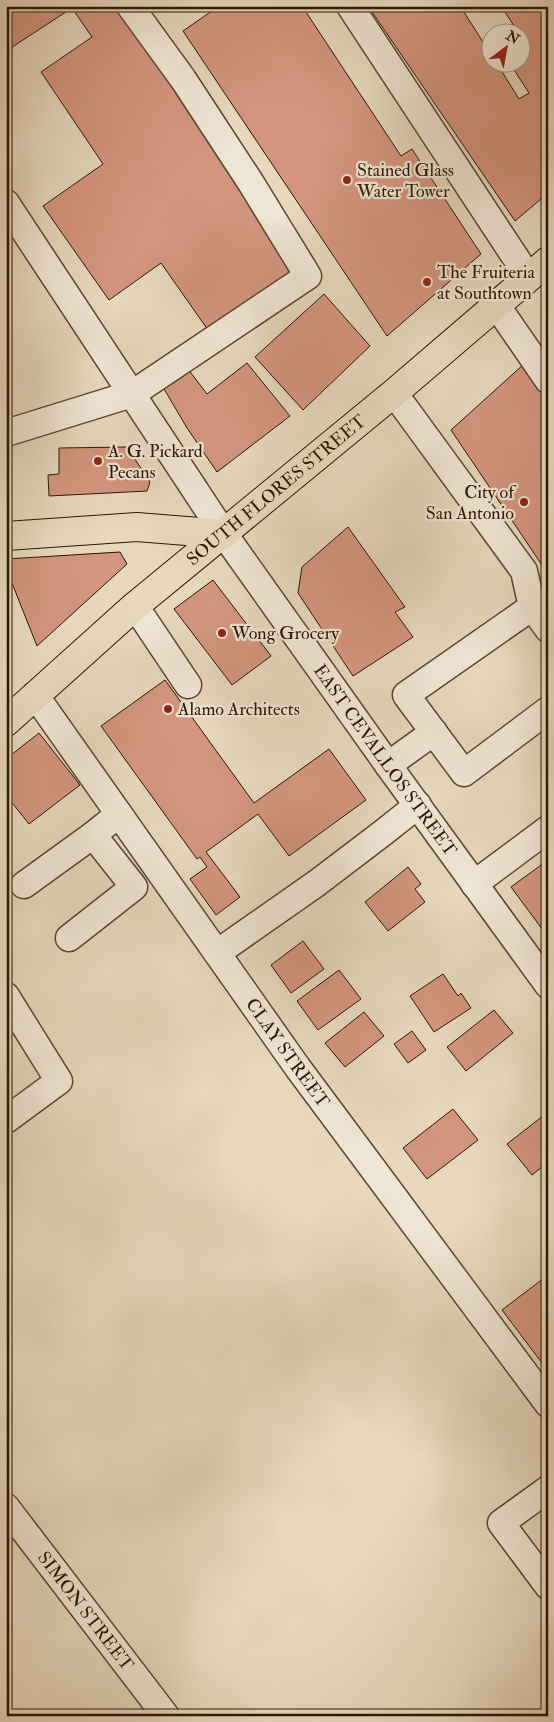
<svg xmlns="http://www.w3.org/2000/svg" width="554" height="1722" viewBox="0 0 554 1722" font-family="'IM FELL Double Pica',serif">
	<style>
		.building { fill: #d3957e; stroke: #2c1602 }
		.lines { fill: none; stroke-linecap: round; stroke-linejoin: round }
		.minor-casing { stroke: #5a4631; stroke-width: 29 }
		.major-casing { stroke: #2c1602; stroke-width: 30 }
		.minor { stroke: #efe5d4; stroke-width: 26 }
		.major { stroke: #e6d7bd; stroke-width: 28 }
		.poi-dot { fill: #8f2418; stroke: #efe5d4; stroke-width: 2 }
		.labels { text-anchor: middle; stroke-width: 4.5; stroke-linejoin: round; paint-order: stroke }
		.poi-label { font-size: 18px; fill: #2c1602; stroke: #efe5d4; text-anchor: start }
		.street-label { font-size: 18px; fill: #2c1602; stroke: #efe5d4 }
	</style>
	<rect width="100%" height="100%" fill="#e6d7bd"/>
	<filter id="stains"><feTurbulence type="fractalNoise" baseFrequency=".004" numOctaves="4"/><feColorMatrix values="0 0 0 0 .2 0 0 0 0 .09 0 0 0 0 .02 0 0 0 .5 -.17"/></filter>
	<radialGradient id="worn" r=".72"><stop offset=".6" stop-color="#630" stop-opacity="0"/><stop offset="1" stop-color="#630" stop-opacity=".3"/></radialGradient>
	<!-- building -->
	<g class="building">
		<path d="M6,6h115l173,264 -86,60 -47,-67 -52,37 -66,-94 60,-42 -62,-92 51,-35 -20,-29 -66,43z"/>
		<path d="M219,6h83l99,150 11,-7 69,105 -94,82 -204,-305z"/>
		<path d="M375,6h85l32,50v6h4l23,37 10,-6 -20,-31h13v-8l7,-4 -7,-12v-6h-4l-17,-26h47v187l-33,28 -145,-212z"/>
		<path d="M324,294l46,52 -67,64 -48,-53z"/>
		<path d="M247,363l43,53 -73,56 -30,-44 -27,-46 24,-18 23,30z"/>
		<path d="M524,364l24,37v173l-97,-144z"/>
		<path d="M127,447l23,35 -3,9 -98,5 -1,-21 11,-1v-26z"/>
		<path d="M348,527l57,80 -10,5 18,25 -60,39 -55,-83 4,-26z"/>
		<path d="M120,552l7,12 -90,82 -31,-78v-9z"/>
		<path d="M213,580l58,76 -39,29 -58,-76z"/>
		<path d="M165,680l89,123 75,-54 37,51 -77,56 -31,-42 -52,38 34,45 -24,18 -26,-36 17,-12 -7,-10 -3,2 -96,-133z"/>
		<path d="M39,733l41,52 -51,39 -23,-29v-36z"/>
		<path d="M548,860v77l-37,-50z"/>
		<path d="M408,867l13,17 -6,5 10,13 -37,29 -23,-29z"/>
		<path d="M303,941l21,28 -33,24 -20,-28z"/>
		<path d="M339,970l22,29 -43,31 -21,-29z"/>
		<path d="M443,974l15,22 3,-3 10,15 -37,24 -24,-36z"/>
		<path d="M494,1010l19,23 -47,38 -19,-24z"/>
		<path d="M364,1012l20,24 -39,31 -20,-24z"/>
		<path d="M412,1031l14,19 -18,13 -14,-19z"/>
		<path d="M453,1109l25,31 -51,39 -24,-31z"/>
		<path d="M548,1112v50l-16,13 -25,-31z"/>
		<path d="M548,1275v96l-46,-61z"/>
	</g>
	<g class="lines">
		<defs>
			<g id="minor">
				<path d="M350,6l179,272"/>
				<path id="s1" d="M6,203l218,331 164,231 160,220"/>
				<path d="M497,306l51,74"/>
				<path d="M394,393l130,178 8,36 16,22"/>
				<path d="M6,433l126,-39 176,-118 -57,-93 -68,-104 -53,-73"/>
				<path d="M135,606l53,79"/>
				<path d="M532,607l-126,88 58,78 84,-63"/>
				<path id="s2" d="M35,695l263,373 250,336"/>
				<path d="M388,765l46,-33"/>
				<path d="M474,884l74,-55"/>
				<path d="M24,885l69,-50"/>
				<path d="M69,938l65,-51 -41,-52 26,-21"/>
				<path d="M217,953l100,-70 67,-51 34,-27"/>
				<path d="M6,996l53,85 -53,39"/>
				<path d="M548,1489l-47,34 47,63"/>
				<path id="s3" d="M6,1507l160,209"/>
			</g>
			<g id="major">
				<path d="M6,536l131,-9 87,7"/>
				<path id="s4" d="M6,722l129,-116 259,-213 154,-132"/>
			</g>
		</defs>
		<!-- minor casing -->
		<use href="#minor" class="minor-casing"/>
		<!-- major casing -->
		<use href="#major" class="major-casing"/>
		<!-- minor -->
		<use href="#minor" class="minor"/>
		<!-- major -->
		<use href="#major" class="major"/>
	</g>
	<!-- markers -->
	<g class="poi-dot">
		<circle cx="347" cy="180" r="5"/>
		<circle cx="427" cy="282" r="5"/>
		<circle cx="98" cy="461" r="5"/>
		<circle cx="524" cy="502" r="5"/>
		<circle cx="222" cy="633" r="5"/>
		<circle cx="168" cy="709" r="5"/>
	</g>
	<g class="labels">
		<!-- poi labels -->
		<g class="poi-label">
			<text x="357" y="176">Stained Glass<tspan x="357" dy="21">Water Tower</tspan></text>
			<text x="437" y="278">The Fruiteria<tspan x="437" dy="21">at Southtown</tspan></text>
			<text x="108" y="457">A. G. Pickard<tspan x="108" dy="21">Pecans</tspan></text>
			<text x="514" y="498" text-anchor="end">City of<tspan x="514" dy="21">San Antonio</tspan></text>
			<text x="232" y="639">Wong Grocery</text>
			<text x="178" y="715">Alamo Architects</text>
		</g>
		<!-- street labels -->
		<g class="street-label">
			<text dy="6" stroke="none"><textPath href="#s4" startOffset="356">SOUTH FLORES STREET</textPath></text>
			<text dy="6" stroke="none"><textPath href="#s1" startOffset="674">EAST CEVALLOS STREET</textPath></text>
			<text dy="6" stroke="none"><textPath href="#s2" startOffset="438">CLAY STREET</textPath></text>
			<text dy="6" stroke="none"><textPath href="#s3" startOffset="131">SIMON STREET</textPath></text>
		</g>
	</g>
	<!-- margin -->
	<rect width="554" height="1722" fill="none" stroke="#e6d7bd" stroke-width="25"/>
	<rect x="8" y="8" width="539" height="1707" fill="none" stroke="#2c1602" stroke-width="2.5"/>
	<rect x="12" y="12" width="529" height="1697" fill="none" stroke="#2c1602"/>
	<!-- north arrow -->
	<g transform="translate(506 48) rotate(32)"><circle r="24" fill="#efe5d4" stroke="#a19280"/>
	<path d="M0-4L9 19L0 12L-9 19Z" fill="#8f2418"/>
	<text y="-8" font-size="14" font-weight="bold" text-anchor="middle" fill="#2c1602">N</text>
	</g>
	<rect width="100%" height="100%" filter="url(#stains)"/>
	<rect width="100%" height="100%" fill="url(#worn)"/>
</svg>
